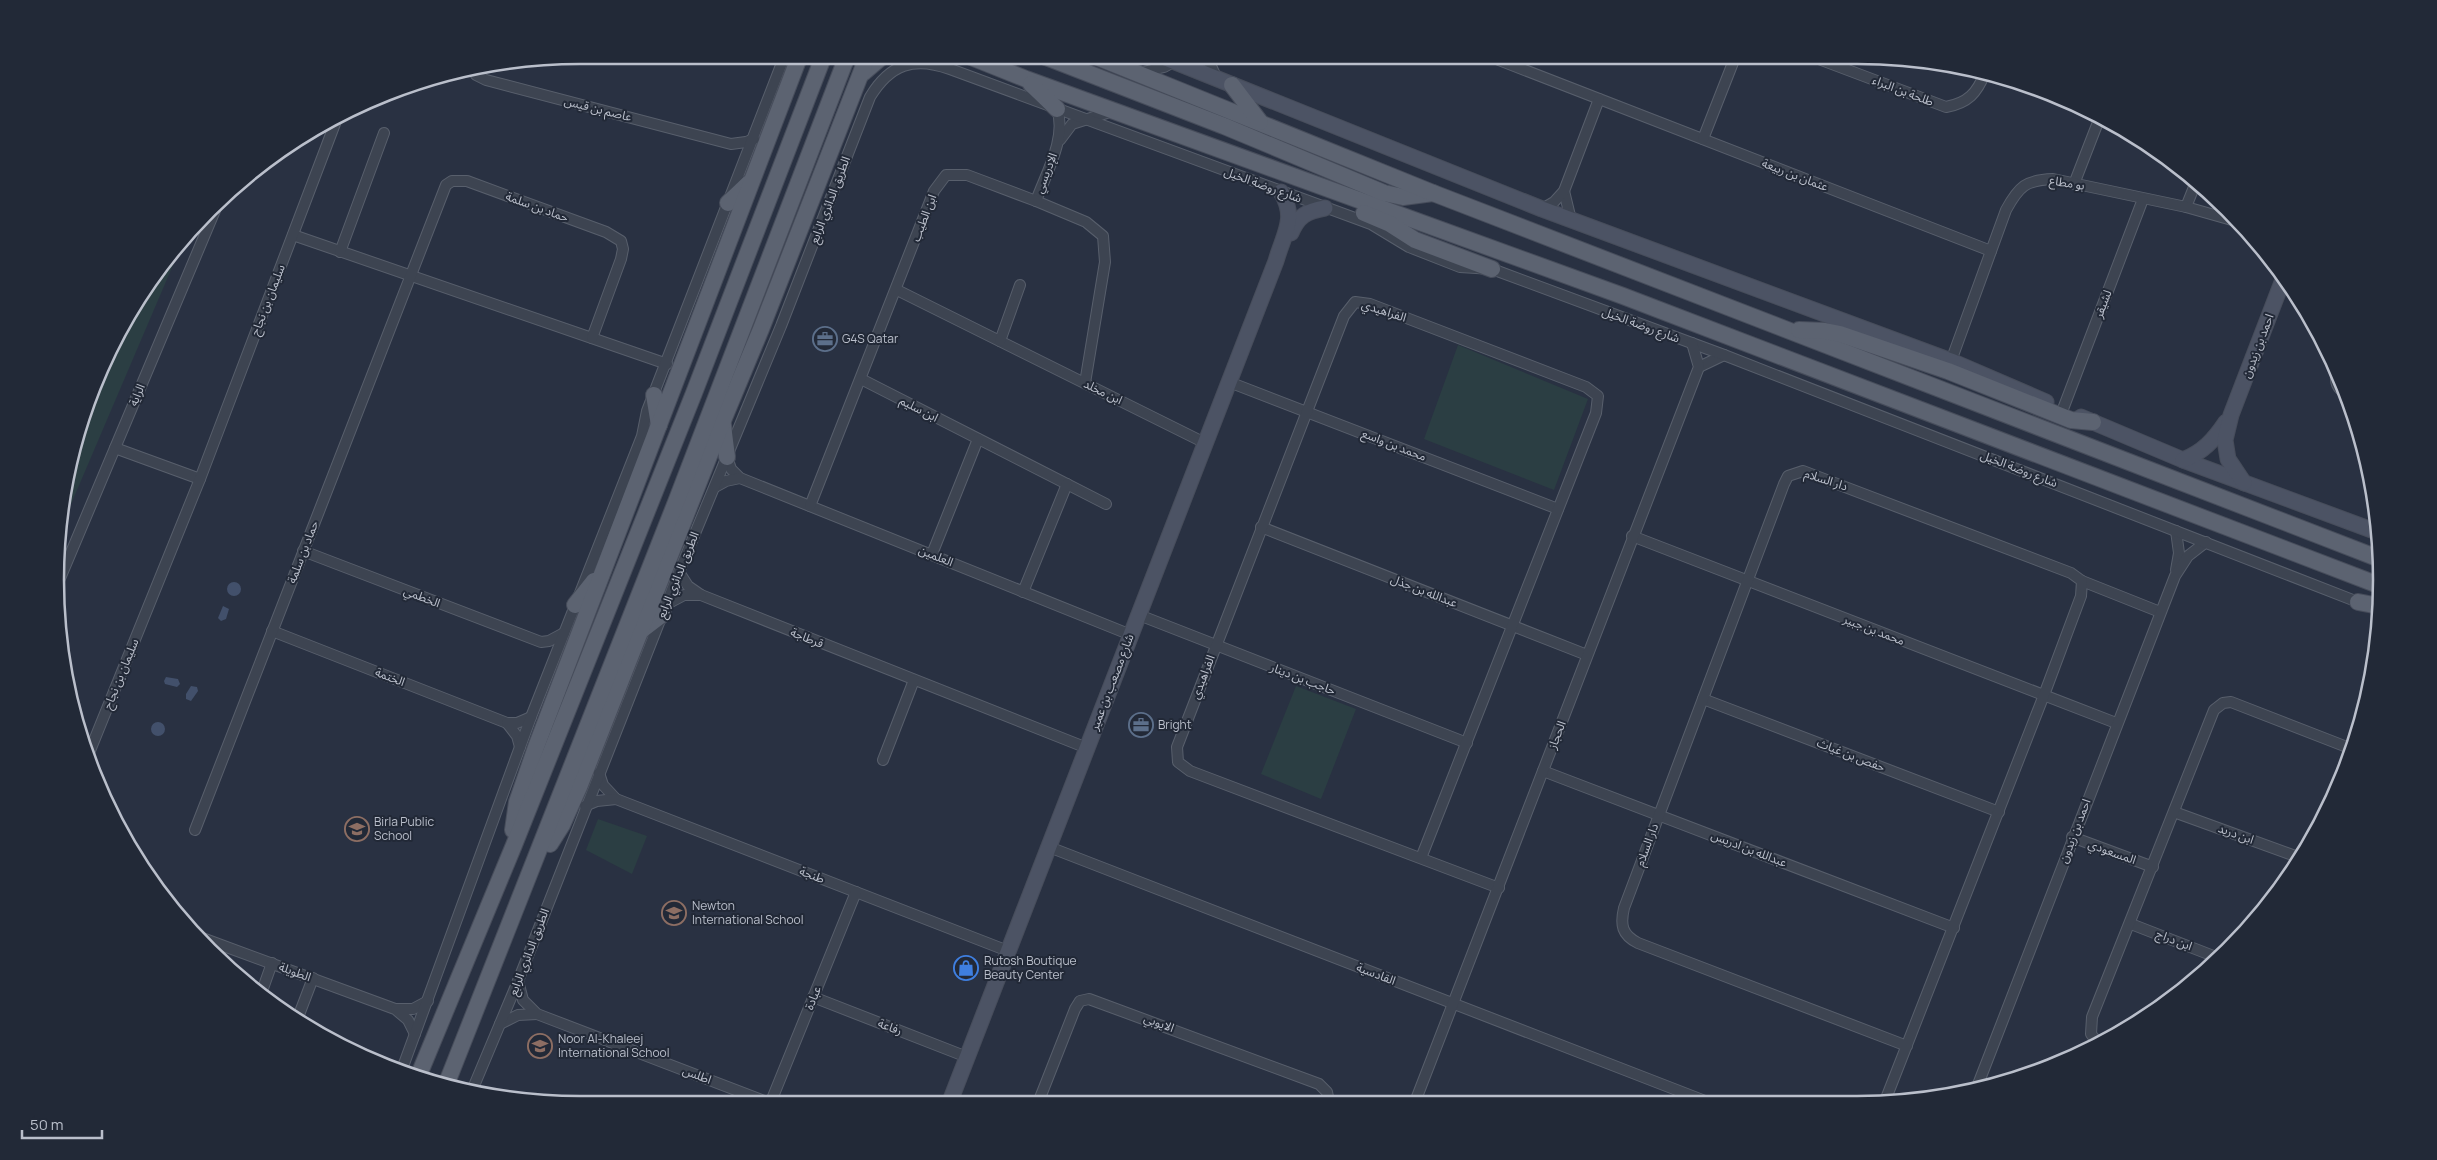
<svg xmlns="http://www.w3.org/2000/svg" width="2437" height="1160" viewBox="0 0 2437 1160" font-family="Manrope,'Noto Sans Arabic',sans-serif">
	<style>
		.green { fill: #2b3e43 }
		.water { fill: #42506b }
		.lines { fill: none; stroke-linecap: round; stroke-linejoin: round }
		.street-casing { stroke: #585f6c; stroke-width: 12 }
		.secondary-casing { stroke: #474d5b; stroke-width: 17 }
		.primary-casing { stroke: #474d5b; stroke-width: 18 }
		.street { stroke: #3d4451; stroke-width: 10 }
		.secondary { stroke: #4c5364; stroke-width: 15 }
		.primary { stroke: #5c6371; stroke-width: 16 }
		.labels { text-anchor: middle; stroke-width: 4; stroke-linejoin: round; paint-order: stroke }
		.street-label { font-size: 12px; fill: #babfcb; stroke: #222937 }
		.poi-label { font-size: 12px; fill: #babfcb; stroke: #222937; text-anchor: start }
		.rim { fill: none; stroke: #babfcb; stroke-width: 2.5 }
	</style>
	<rect width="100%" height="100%" fill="#293142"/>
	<!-- green -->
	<g class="green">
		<path d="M185,237l-125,293c2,-18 2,-36 5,-53 18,-86 61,-176 120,-240z"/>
		<path d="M1458,345l130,54 -34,91 -130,-51z"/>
		<path d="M1296,686l60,23 -35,90 -60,-25z"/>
		<path d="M598,819l49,17 -15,38 -46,-24z"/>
	</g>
	<!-- water -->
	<g class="water">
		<circle cx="234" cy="589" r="7"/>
		<path d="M223,606l6,3 -3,10 -5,2 -3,-3z"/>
		<path d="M166,677l12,2 2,5 -3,3 -12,-3 -1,-3z"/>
		<path d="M191,686l6,1 1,4 -7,10 -5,-2v-5z"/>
		<circle cx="158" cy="729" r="7"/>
	</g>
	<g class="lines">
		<defs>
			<g id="street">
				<path d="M1206,55l11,24"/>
				<path d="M1486,55l505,196"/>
				<path d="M1808,55l138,52c22,-4 31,-14 39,-34"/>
				<path d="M470,67l6,8 10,5 245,64 15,-2 8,-3"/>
				<path d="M1139,73l25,-6 22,-12"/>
				<path d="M1703,139l33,-84"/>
				<path d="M1060,140l12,-16 41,-13"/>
				<path d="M2074,184l26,-67"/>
				<path d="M1564,191l7,29"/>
				<path d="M1036,201c10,-28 31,-63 21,-92"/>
				<path d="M2186,207l10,-25"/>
				<path d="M1542,209l12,-7 10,-11 35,-92"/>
				<path d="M293,235l374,129"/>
				<path d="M340,252l44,-119"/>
				<path d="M897,290l308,153"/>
				<path d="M1000,341l20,-56"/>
				<path d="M1951,361l55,-151c13,-24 20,-30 47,-31l133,28 53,15"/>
				<path d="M1699,367l25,-12"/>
				<path d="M2337,370c-3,11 0,19 10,24"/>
				<path d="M861,379l245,125"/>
				<path d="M1229,382l329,127"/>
				<path d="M2063,409l80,-210"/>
				<path d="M115,448l85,31"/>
				<path d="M727,457l4,12 9,9 391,157"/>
				<path d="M715,487l11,-6 14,-3"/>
				<path d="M810,506l124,-315 12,-16h21l69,26 50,21 17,14 2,26 -20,121"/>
				<path d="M1261,527l326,128"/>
				<path d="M1632,536l484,187"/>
				<path d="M303,551l238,91 8,-1 15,-8"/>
				<path d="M932,554l46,-115"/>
				<path d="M2176,570l3,-17 -3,-22"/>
				<path d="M679,572l9,14 13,9 386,153"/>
				<path d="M2082,581l78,31"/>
				<path d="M56,588l163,-387"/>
				<path d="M1023,592l44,-108"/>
				<path d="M667,604l17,-9h17"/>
				<path d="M1139,615l328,128"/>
				<path d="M272,631l235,92"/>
				<path d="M1703,699l296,113"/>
				<path d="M520,747l-3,-11 -10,-13h10l14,-6"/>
				<path d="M87,758l113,-279 136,-358"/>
				<path d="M883,760l31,-80"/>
				<path d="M1543,771l411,157"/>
				<path d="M599,773l4,12 13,14 392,152"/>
				<path d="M585,806l12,-5 19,-2"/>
				<path d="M2174,812l124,45"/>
				<path d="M195,830l251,-645 6,-4h15l139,51 15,9 2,8 -2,10 -29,79"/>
				<path d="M2072,837l81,30"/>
				<path d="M1049,847l656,254"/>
				<path d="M1421,858l175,-445 2,-17 -12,-9 -216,-83 -15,-2 -11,14 -167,431 1,15 12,9 309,117"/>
				<path d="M2131,924l85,33"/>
				<path d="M194,935l201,74 13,11 7,14"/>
				<path d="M518,981l5,19 14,14 235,90"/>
				<path d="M261,994l11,-31"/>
				<path d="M813,997l154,60"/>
				<path d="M396,1009h17l15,-8"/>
				<path d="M297,1020l16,-42"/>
				<path d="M500,1024l18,-9 19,-1"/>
				<path d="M2097,1042l-6,-8 1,-17 122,-307 9,-7 8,-1 121,47"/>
				<path d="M401,1072l130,-355 111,-281 5,-25 138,-356"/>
				<path d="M1977,1087l198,-511 13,-20 18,-14"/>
				<path d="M471,1093l47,-112 161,-409 102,-246 89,-229c20,-33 44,-41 80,-28l421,155 38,23 51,20 32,2 232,86 639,249"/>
				<path d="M1885,1101l159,-406 37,-99 1,-15 -11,-8 -268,-102 -15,5 -4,8 -160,424c-4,17 -2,27 14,35l269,103"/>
				<path d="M1415,1102l284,-735 -7,-24"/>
				<path d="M1038,1103l37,-94 5,-8 9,-2 230,85 8,8 2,10"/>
				<path d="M770,1104l86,-212"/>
			</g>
			<g id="secondary">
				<path d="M1158,55l384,154 409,152 95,41"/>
				<path d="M1291,233c7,-17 16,-22 34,-25"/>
				<path d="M2081,417l102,43 194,72"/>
				<path d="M2183,460c20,-8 31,-20 43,-38"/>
				<path d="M2244,483l-16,-24 -3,-19 6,-25 53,-138"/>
				<path d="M949,1104l327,-843c8,-28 21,-43 5,-69"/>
			</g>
			<g id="primary">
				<path d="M966,55l60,24 597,217 758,290"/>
				<path d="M1041,55l183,71 160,67 19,4 30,-4"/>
				<path d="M1092,55l341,138 947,366"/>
				<path d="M863,73l21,-18"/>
				<path d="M1031,84l26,25"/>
				<path d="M1232,85l28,37"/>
				<path d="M728,203l21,-20"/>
				<path d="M1364,213l26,11 25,16 77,29"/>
				<path d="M1799,330l26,1 15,3 108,37 123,49 22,2"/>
				<path d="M654,395l5,30"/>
				<path d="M723,425l4,32"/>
				<path d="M2358,602l21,4"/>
				<path d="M575,605l19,-24"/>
				<path d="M642,630l21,-16"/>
				<path d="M513,830l4,-28 19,-55 264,-692"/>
				<path d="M550,844l12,-19 17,-38 145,-369 37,-89 107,-274"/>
				<path d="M418,1077l96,-232 180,-452 130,-338"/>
				<path d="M446,1085l230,-583 170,-443"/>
			</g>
		</defs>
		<!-- street casing -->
		<use href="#street" class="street-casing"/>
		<!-- secondary casing -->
		<use href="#secondary" class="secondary-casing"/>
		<!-- primary casing -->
		<use href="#primary" class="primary-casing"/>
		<!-- street -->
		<use href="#street" class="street"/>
		<!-- secondary -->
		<use href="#secondary" class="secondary"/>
		<!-- primary -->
		<use href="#primary" class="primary"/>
	</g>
	<!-- icons -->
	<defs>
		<symbol id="office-ring" viewBox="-11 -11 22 22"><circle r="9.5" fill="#222937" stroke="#5c6f8a" stroke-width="1.5"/><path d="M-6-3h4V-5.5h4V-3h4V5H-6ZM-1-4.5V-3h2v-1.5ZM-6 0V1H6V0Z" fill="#5c6f8a"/></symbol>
		<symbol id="school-ring" viewBox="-11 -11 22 22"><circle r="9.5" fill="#222937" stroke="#8d6e63" stroke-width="1.5"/><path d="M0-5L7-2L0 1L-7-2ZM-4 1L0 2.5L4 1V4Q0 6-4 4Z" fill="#8d6e63"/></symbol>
		<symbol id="shop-ring" viewBox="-11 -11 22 22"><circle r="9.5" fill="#222937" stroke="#3f7fe0" stroke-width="1.5"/><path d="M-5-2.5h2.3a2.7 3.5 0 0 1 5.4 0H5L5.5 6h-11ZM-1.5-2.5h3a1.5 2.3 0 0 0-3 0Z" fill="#3f7fe0"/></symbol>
	</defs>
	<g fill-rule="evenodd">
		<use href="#office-ring" x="811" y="325" width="28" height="28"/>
		<use href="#office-ring" x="1127" y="711" width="28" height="28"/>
		<use href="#school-ring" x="343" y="815" width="28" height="28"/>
		<use href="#school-ring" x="660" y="899" width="28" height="28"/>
		<use href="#shop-ring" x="952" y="954" width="28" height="28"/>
		<use href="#school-ring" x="526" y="1032" width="28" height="28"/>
	</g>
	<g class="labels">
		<!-- street labels -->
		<g class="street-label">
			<text transform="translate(1903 91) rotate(21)" y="4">طلحة بن البراء</text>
			<text transform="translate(598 109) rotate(14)" y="4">عاصم بن قيس</text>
			<text transform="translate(1046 173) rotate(-69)" y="4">الإدريسي</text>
			<text transform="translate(1795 175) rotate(21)" y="4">عثمان بن ربيعة</text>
			<text transform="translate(2067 183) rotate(9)" y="4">بو مطاع</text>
			<text transform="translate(1263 185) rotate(20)" y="4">شارع روضة الخيل</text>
			<text transform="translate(830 200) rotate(-69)" y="4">الطريق الدائري الرابع</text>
			<text transform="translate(537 207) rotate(20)" y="4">حماد بن سلمة</text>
			<text transform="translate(924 218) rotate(-69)" y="4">ابن الطيب</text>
			<text transform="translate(268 300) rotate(-69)" y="4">سليمان بن نجاح</text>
			<text transform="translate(2103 304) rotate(-69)" y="4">لشيقر</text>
			<text transform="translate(1384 311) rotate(18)" y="4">الفراهيدي</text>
			<text transform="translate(1641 325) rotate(20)" y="4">شارع روضة الخيل</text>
			<text transform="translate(2258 346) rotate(-69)" y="4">احمد بن زيدون</text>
			<text transform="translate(1103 392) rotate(26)" y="4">ابن مخلد</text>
			<text transform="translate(137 395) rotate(-67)" y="4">الراية</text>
			<text transform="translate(919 409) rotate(27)" y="4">ابن سليم</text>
			<text transform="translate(1394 445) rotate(21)" y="4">محمد بن واسع</text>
			<text transform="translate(2019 469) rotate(21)" y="4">شارع روضة الخيل</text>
			<text transform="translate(1826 480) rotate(18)" y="4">دار السلام</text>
			<text transform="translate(303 552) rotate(-69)" y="4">حماد بن سلمة</text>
			<text transform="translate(936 556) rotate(22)" y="4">العلمين</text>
			<text transform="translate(678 575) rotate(-68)" y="4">الطريق الدائري الرابع</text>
			<text transform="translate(1424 591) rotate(21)" y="4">عبدالله بن جذل</text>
			<text transform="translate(422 597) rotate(21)" y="4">الخطمي</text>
			<text transform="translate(1874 630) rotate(21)" y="4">محمد بن جبير</text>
			<text transform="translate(807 638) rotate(22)" y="4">قرطاجة</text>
			<text transform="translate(121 674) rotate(-68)" y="4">سليمان بن نجاح</text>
			<text transform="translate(390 677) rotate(21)" y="4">الختمة</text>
			<text transform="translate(1203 677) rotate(-69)" y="4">الفراهيدي</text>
			<text transform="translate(1303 679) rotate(21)" y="4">حاجب بن دينار</text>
			<text transform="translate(1112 682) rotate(-69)" y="4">شارع مصعب بن عمير</text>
			<text transform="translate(1557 735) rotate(-69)" y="4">الحجاز</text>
			<text transform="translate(1851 755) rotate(21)" y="4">حفص بن غياث</text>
			<text transform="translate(2075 831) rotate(-69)" y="4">احمد بن زيدون</text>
			<text transform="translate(2236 834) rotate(20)" y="4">ابن دريد</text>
			<text transform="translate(1647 845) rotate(-70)" y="4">دار السلام</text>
			<text transform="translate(1749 849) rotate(21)" y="4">عبدالله بن ادريس</text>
			<text transform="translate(2112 852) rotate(20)" y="4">المسعودي</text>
			<text transform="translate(812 875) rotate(21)" y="4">طنجة</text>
			<text transform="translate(2174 940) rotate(21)" y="4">ابن دراج</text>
			<text transform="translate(529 952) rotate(-69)" y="4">الطريق الدائري الرابع</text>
			<text transform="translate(295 972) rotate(20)" y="4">الطويلة</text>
			<text transform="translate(1376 974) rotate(21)" y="4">القادسية</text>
			<text transform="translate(813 998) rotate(-68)" y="4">عبادة</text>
			<text transform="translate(1159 1023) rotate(21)" y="4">الايوبي</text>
			<text transform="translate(890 1027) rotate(21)" y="4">رفاعة</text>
			<text transform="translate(697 1075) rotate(21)" y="4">اطلس</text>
		</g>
		<!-- poi labels -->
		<g class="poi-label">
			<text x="842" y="343">G4S Qatar</text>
			<text x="1158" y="729">Bright</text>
			<text x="374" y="826">Birla Public<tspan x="374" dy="14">School</tspan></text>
			<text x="692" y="910">Newton<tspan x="692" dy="14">International School</tspan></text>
			<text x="984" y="965">Rutosh Boutique<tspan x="984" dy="14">Beauty Center</tspan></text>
			<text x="558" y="1043">Noor Al-Khaleej<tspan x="558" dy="14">International School</tspan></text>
		</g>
	</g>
	<!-- crop -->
	<path d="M0 0H2437V1160H0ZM580 64H1857A516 516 0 0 1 2373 580V580A516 516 0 0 1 1857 1096H580A516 516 0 0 1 64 580V580A516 516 0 0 1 580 64Z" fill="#222937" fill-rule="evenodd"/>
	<path class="rim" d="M580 64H1857A516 516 0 0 1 2373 580V580A516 516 0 0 1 1857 1096H580A516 516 0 0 1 64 580V580A516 516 0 0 1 580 64Z"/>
	<!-- scale -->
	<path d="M22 1130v8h80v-8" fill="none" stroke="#babfcb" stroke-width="2.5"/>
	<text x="30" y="1130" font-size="15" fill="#babfcb" stroke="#222937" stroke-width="4" paint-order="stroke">50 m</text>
</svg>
